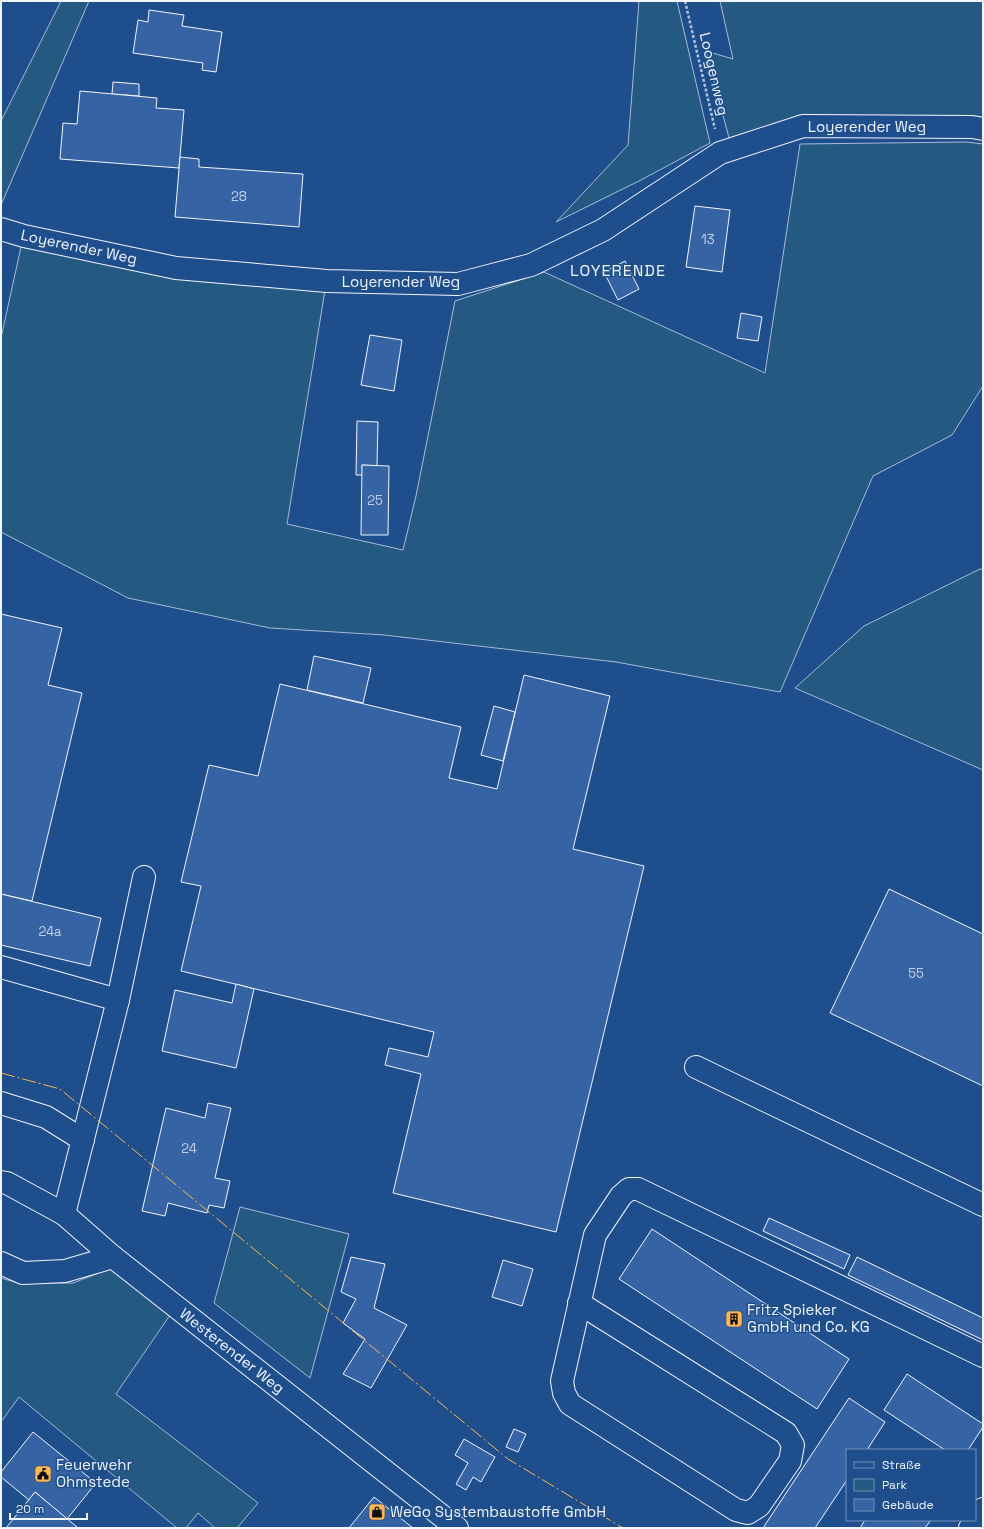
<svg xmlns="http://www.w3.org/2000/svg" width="984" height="1529" viewBox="0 0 984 1529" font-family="'Space Grotesk',sans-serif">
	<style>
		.green { fill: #245a82; stroke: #a8bbd7 }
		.building { fill: #3563a3; stroke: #f2f6ff }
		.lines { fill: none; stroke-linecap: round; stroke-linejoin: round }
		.minor-casing { stroke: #f2f6ff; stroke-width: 24 }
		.path { stroke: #b3c4dc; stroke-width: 2.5; stroke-dasharray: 3 2; stroke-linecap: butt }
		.minor { stroke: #1f4e8c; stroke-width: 22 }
		.power { stroke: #ffb74d; stroke-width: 1; stroke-dasharray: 14 3 2 3; stroke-linecap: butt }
		.labels { text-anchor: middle; stroke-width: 3; stroke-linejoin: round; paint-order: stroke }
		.number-label { font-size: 13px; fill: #c3d1e8 }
		.street-label { font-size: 15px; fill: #f2f6ff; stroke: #1f4e8c }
		.poi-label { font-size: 15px; fill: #f2f6ff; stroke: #1f4e8c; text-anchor: start }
		.neighbourhood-label { font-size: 16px; letter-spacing: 1px; fill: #f2f6ff; stroke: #1f4e8c }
	</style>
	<rect width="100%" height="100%" fill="#1f4e8c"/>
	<!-- green -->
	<g class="green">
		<path d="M61,1h28l-88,204v-84z"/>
		<path d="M639,1h38l33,142 -69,37 -85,42 72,-77z"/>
		<path d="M720,1h263v116l-8,-1 -171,-1 -75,23 -23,-87 27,8z"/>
		<path d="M966,142l17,2v242l-31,49 -79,41 -93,216 -164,-30 -232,-27 -114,-7 -142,-30 -127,-66v-194l20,-91 304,43 -38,234 116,26 13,-54 39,-195 89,-29 221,101 35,-229z"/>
		<path d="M980,569h3v201l-188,-82 69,-62z"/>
		<path d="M240,1207l109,27 -39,144 -96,-75z"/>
		<path d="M111,1268l59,47 -54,79 142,109 -21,25h-22l-17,-15 -12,15h-9l-158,-131 -18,25v-144l17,5h55z"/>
	</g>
	<!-- building -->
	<g class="building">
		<path d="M149,10l35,5 -2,11 40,6 -6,40 -14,-2 1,-7 -70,-10 5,-33 10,2z"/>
		<path d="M113,82l26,2v12l-27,-2z"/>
		<path d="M80,91l77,7 -1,10 28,2 -5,58 -119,-9 3,-36 14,1z"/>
		<path d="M180,157l19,2v8l104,7 -4,53 -124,-10z"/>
		<path d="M695,206l35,4 -8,62 -36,-5z"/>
		<path d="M625,261l14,28 -21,11 -14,-28z"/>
		<path d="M741,313l21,4 -4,24 -21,-3z"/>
		<path d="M370,335l32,5 -8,51 -33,-6z"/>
		<path d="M357,421l21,1 -1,44 -15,-1 1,10h-7z"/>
		<path d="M362,465l27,1 -1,69h-27z"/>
		<path d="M1,614l61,14 -14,57 34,8 -50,208 -31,-7z"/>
		<path d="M314,656l57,12 -8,35 -56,-13z"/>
		<path d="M524,675l86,21 -37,153 71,17 -88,366 -163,-39 28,-119 -36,-9 4,-17 39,9 6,-25 -253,-61 20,-85 -20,-4 28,-117 49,11 22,-92 181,43 -12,51 48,11z"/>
		<path d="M494,706l21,6 -12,49 -22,-6z"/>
		<path d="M889,889l94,45v152l-153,-73z"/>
		<path d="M1,894l100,24 -11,48 -89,-21z"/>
		<path d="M236,984l18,5 -18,79 -74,-17 13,-61 57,13z"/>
		<path d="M208,1103l23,5 -16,70 15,3 -6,27 -15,-3 -2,8 -39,-10 -3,13 -23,-5 24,-103 39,10z"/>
		<path d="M769,1218l81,37 -6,14 -81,-38z"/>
		<path d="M652,1229l197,130 -32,50 -198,-130z"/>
		<path d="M351,1257l34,7 -11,44 33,17 -36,63 -28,-14 22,-35 -22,-16 13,-24 -15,-7z"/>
		<path d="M857,1257l126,61v22l-135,-65z"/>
		<path d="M503,1260l30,9 -11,37 -30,-9z"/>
		<path d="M907,1374l76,50v3l-15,23h-23l-61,-40z"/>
		<path d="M849,1398l36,24 -18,28h-20v30l-32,48h-52z"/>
		<path d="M514,1429l12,5 -8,18 -12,-5z"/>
		<path d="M33,1432l63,51 -29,36 -32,-27 -6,8 -28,-23v-5z"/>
		<path d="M464,1439l31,18 -14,25 -8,-5 -7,13 -10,-6 12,-21 -13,-8z"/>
		<path d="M35,1492l42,35 -1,1h-70z"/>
		<path d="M374,1497l39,31h-64z"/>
		<path d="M865,1520h66l-6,8h-65z"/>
	</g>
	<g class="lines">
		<defs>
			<g id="minor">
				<path d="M1,229l23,7 152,32 151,13 131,3 73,-19 72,-35 117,-77 83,-27 169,1 11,2"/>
				<path d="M1,967l117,33"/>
				<path d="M696,1067l287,138"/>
				<path d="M1,1103l45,14 37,23"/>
				<path d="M1,1182l6,1 57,31 49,43 344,271"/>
				<path d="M64,1214l54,-214 26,-123"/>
				<path d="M1,1263l22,10 42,-2 48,-14"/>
				<path d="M579,1303l207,130 7,12 -3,16 -31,45 -11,7 -12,-3 -166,-106 -6,-11 -2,-12 33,-146 26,-39 8,-7h9l345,167"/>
				<path d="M970,1528l13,-19"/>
			</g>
		</defs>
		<!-- minor casing -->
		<use href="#minor" class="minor-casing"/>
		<!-- path -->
		<path class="path" d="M685,1l30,128"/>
		<!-- minor -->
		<use href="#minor" class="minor"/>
		<!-- power -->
		<path class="power" d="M1,1073l59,16 448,370 115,69"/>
	</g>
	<!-- icons -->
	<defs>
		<symbol id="building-square" viewBox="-11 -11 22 22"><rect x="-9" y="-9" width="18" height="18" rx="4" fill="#ffb74d" stroke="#1f4e8c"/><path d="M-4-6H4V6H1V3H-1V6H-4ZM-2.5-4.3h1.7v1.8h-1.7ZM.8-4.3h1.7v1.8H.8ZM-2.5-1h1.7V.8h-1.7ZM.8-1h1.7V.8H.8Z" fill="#111"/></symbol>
		<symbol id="civic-square" viewBox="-11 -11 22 22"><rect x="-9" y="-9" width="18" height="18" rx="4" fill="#ffb74d" stroke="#1f4e8c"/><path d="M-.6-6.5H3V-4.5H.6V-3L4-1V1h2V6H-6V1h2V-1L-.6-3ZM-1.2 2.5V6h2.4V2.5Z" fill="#111"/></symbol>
		<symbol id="shop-square" viewBox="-11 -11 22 22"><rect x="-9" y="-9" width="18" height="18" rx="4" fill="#ffb74d" stroke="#1f4e8c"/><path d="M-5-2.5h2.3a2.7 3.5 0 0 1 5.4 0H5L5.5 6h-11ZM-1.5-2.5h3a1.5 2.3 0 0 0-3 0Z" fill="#111"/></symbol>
	</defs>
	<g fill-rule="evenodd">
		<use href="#building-square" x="724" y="1309" width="20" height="20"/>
		<use href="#civic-square" x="33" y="1464" width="20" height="20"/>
		<use href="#shop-square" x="367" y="1502" width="20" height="20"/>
	</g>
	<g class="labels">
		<!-- number labels -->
		<g class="number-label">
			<text x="239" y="201">28</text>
			<text x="708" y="244">13</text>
			<text x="375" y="505">25</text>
			<text x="50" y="936">24a</text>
			<text x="916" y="978">55</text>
			<text x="189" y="1153">24</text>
		</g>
		<!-- street labels -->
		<g class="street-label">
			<text transform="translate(714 74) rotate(77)" y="5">Loogenweg</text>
			<text x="867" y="132">Loyerender Weg</text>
			<text transform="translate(79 247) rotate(12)" y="5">Loyerender Weg</text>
			<text x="401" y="287">Loyerender Weg</text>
			<text transform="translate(232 1351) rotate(38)" y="5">Westerender Weg</text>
		</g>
		<!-- poi labels -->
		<g class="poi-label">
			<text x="747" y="1315">Fritz Spieker<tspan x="747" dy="17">GmbH und Co. KG</tspan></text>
			<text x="56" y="1470">Feuerwehr<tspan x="56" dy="17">Ohmstede</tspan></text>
			<text x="390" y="1517">WeGo Systembaustoffe GmbH</text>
		</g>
		<!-- neighbourhood labels -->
		<g class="neighbourhood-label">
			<text x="618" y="276">LOYERENDE</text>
		</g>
	</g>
	<!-- border -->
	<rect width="984" height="1529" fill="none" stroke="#f2f6ff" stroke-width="4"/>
	<!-- legend -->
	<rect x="846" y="1449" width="130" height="72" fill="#1f4e8c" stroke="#7391ba"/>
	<rect x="854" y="1462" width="20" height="6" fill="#1f4e8c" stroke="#7391ba"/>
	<text x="882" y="1469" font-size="12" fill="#f2f6ff">Straße</text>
	<rect x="854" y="1479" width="20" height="12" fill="#245a82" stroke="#7391ba"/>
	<text x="882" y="1489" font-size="12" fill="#f2f6ff">Park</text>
	<rect x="854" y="1499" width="20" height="12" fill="#3563a3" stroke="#7391ba"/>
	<text x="882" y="1509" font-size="12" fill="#f2f6ff">Gebäude</text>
	<!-- scale -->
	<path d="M10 1513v6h77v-6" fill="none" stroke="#f2f6ff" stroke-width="2"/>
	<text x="16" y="1513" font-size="12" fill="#f2f6ff" stroke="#1f4e8c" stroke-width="3" paint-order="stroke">20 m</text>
</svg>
